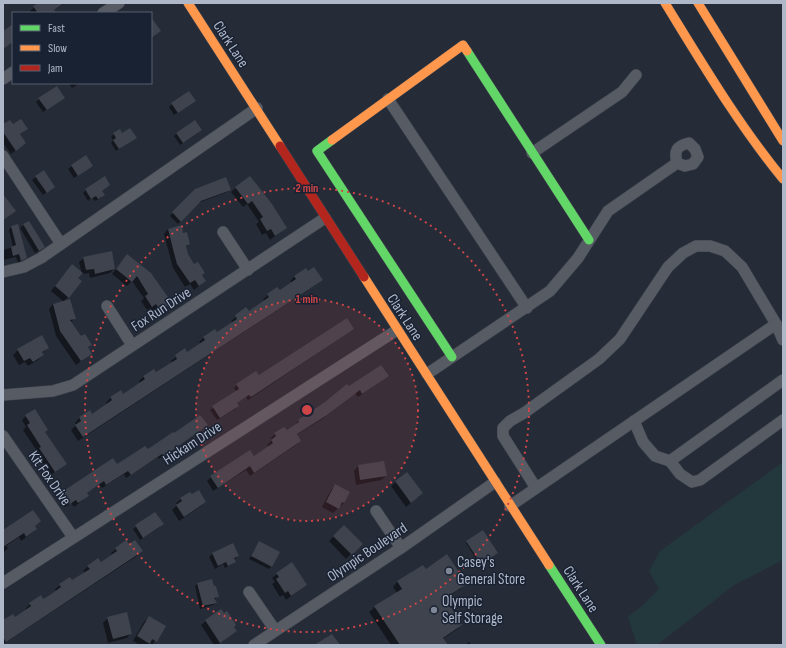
<svg xmlns="http://www.w3.org/2000/svg" width="786" height="648" viewBox="0 0 786 648" font-family="'Sofia Sans Condensed',sans-serif">
	<style>
		.green { fill: #23383d }
		.shadow { fill: #0007 }
		.building { fill: #3e434d }
		.lines { fill: none; stroke-linecap: round; stroke-linejoin: round }
		.street-casing { stroke: #434750; stroke-width: 12 }
		.fast-casing { stroke: #434750; stroke-width: 10 }
		.slow-casing { stroke: #434750; stroke-width: 10 }
		.jam-casing { stroke: #434750; stroke-width: 10 }
		.street { stroke: #565b64; stroke-width: 11 }
		.fast { stroke: #63d668; stroke-width: 9 }
		.slow { stroke: #ff974d; stroke-width: 9 }
		.jam { stroke: #b3261e; stroke-width: 9 }
		.ring { fill: none; stroke: #ce4548; stroke-width: 2; stroke-dasharray: 2 4 }
		.poi-dot { fill: #7f8796; stroke: #192232; stroke-width: 1.5 }
		.labels { text-anchor: middle; stroke-width: 3; stroke-linejoin: round; paint-order: stroke }
		.street-label { font-size: 15px; fill: #afb8c9; stroke: #192232 }
		.poi-label { font-size: 15px; fill: #afb8c9; stroke: #192232; text-anchor: start }
		.centre { fill: #ce4548; stroke: #192232; stroke-width: 2 }
		.ring-label { font-size: 12px; text-anchor: middle; font-weight: bold; fill: #ce4548; stroke: #192232; stroke-width: 3; stroke-linejoin: round; paint-order: stroke }
	</style>
	<rect width="100%" height="100%" fill="#262c37"/>
	<!-- green -->
	<path class="green" d="M783,462v98l-49,25 -77,60h-18l-3,-3 -8,-25 14,-11 17,-17 -10,-18 11,-20z"/>
	<!-- shadow -->
	<g class="shadow">
		<path d="M39,3h26l-11,7 -1,3h-22l-1,-2z"/>
		<path d="M69,83h11l-8,5z"/>
		<path d="M39,99l22,1 -18,12 -7,-10z"/>
		<path d="M172,104h19l-17,11 -5,-8z"/>
		<path d="M3,126h10l14,3 -8,6 6,8 -14,11 -8,-11z"/>
		<path d="M177,133h21l-18,12 -6,-9z"/>
		<path d="M114,134h8l10,6 -16,11 -5,-8 2,-3 -2,-3z"/>
		<path d="M85,156l3,12 -14,10 -6,-9z"/>
		<path d="M43,171l11,16 -11,8 -11,-15z"/>
		<path d="M109,185l-8,6 -1,7 -5,3 -3,-3 -4,3 -5,-8 3,-3z"/>
		<path d="M236,188l50,40 -16,12 -4,-7 -4,2 -6,-11 3,-2 -12,-18 -4,3 -12,-15z"/>
		<path d="M230,189l-3,3 -29,11 -20,21 -8,-8 25,-26z"/>
		<path d="M28,222l12,28 -5,3 -15,-25z"/>
		<path d="M11,227l15,30 -8,6 -2,-6 -13,3v-10l10,-3 -4,-17z"/>
		<path d="M168,229l21,15 -4,4 2,7 18,26 -11,9 -4,-6 -5,3 -12,-19 -9,-34z"/>
		<path d="M84,258l30,11 -4,4 -20,5 -1,-5 -7,1 -3,-12z"/>
		<path d="M123,260l47,43 -15,12 -4,-7 -4,2 -6,-9 3,-3 -12,-17 -5,5 -15,-12z"/>
		<path d="M68,270l9,8 -9,19 -4,4 11,17 -5,5 11,15 10,7 -4,3 4,5 -15,12 -20,-29 -7,-27 4,-5 11,-2 -13,-11z"/>
		<path d="M308,273l14,7 -5,4 -239,157 -7,-11 5,-5 -1,-2 4,-5 10,-7 3,4 15,-10 -1,-2 4,-5 11,-7 2,4 17,-11 -1,-3 4,-4 10,-7 3,4 16,-11 -1,-2 14,-11 2,3 14,-9 -2,-2 5,-5 13,-3 16,-11 -2,-2 15,-12 2,4 17,-11 -2,-3 5,-4 12,-4 12,-8 -2,-2 5,-5z"/>
		<path d="M353,329l-105,71 -2,-3 -10,6 2,3 -3,3 -18,11 -7,-10 27,-18 -3,-4 3,-3 21,-9z"/>
		<path d="M48,348l-6,5 1,2 -5,5 -10,6 -3,-4 -6,3 -6,-10 5,-5z"/>
		<path d="M388,376l-30,21 -3,-4 -33,26 -26,16 4,6 -4,4 -46,31 -4,-6 -33,21 -6,-10 4,-4 43,-20 15,-10 -2,-2 5,-5 -1,-2 4,-4 11,-3 9,-5 3,-5 28,-18z"/>
		<path d="M26,416l18,17 21,31 -14,11 -15,-23 1,-1 -14,-21 3,-3 -4,-7z"/>
		<path d="M206,425l-47,34 -1,-2 -32,21 -2,-4 -22,14 -3,-3 -13,8 2,3 -14,11 -3,-4 46,-37 30,-15z"/>
		<path d="M358,466l28,10 -5,4 -25,5 -2,-14z"/>
		<path d="M407,473l15,20 -16,14 -15,-21z"/>
		<path d="M335,485l9,18 -11,10 -11,-6 9,-17z"/>
		<path d="M62,494l7,11 -4,2 -7,-10z"/>
		<path d="M181,499l24,3 -4,4 -22,15 -7,-11 5,-5 -1,-2z"/>
		<path d="M155,513l5,14 -20,13 -7,-11z"/>
		<path d="M344,526l17,18 -15,15 -17,-18z"/>
		<path d="M34,527l2,2 -5,5 -10,7 -2,-4 -13,9 2,2 -5,5v-22z"/>
		<path d="M482,531l14,23 -16,11 -14,-22z"/>
		<path d="M126,541l3,4 13,6 -5,5 -134,88v-22l12,-3 12,-8 -2,-2 5,-5 13,-4 13,-8 -1,-3 14,-11 3,4 13,-9 -2,-2 5,-5 12,-3 12,-8 -1,-2z"/>
		<path d="M259,542l13,24 -3,3 -20,-10z"/>
		<path d="M233,545l5,11 -4,4 1,2 -10,6 -2,-4 -8,5 -6,-12 3,-3z"/>
		<path d="M425,570l40,14 -5,5 -15,10 16,26 -5,5 -13,9 4,6h-56l-22,-33 6,-5 22,-14 -4,-6 5,-6z"/>
		<path d="M277,574l29,11 -20,15 -3,-5 -3,2 -8,-13 3,-2 -3,-4z"/>
		<path d="M198,583l15,5 5,8 -4,4 2,3 -3,2 -13,4 -5,-23z"/>
		<path d="M149,617l16,10 -13,18 -4,-1 -8,1 -7,-4 11,-19z"/>
		<path d="M108,618l23,15 -4,5 -19,5 -5,-20z"/>
		<path d="M206,621l27,6 3,4 -19,14h-3l-13,-20z"/>
		<path d="M469,642l2,3h-6z"/>
	</g>
	<!-- building -->
	<g class="building">
		<path d="M38,3h26l-10,7 3,3h-19l-5,-7z"/>
		<path d="M151,17l10,14 -10,7z"/>
		<path d="M13,24v18l-10,7v-18z"/>
		<path d="M57,86l8,12 -18,12 -9,-12z"/>
		<path d="M189,91l7,10 -18,12 -7,-10z"/>
		<path d="M21,119l7,10 -8,5 6,9 -10,8 -13,-19v-8l7,-4 3,4z"/>
		<path d="M195,120l7,10 -19,13 -7,-10z"/>
		<path d="M130,128l7,10 -18,11 -6,-9 3,-2 -3,-5 7,-4 2,4z"/>
		<path d="M86,155l7,11 -15,10 -7,-11z"/>
		<path d="M44,170l11,17 -8,6 -12,-17z"/>
		<path d="M105,176l5,9 -8,6 3,4 -7,4 -2,-3 -5,3 -6,-10z"/>
		<path d="M250,176l22,28 15,24 -12,8 -4,-7 -4,2 -7,-12 3,-2 -11,-16 -4,3 -13,-17z"/>
		<path d="M226,177l5,13 -30,11 -20,21 -9,-10 23,-23z"/>
		<path d="M3,194l13,17 -13,9z"/>
		<path d="M29,221l16,26 -6,4 -16,-27z"/>
		<path d="M18,224l9,34 -6,3 -2,-7 -6,2 -2,-9 5,-2 -5,-19z"/>
		<path d="M182,225l1,8 4,-1 3,12 -4,2 2,8 6,10 4,-2 7,11 -3,2 4,6 -7,5 -4,-6 -5,3 -13,-19 -4,-15 -5,-20z"/>
		<path d="M112,251l3,18 -20,5 -1,-5 -8,1 -3,-13z"/>
		<path d="M127,254l24,19 21,30 -12,8 -4,-7 -4,3 -7,-11 3,-2 -11,-18 -5,6 -16,-13z"/>
		<path d="M72,264l11,9 -5,5 4,3 -13,17 -14,-12z"/>
		<path d="M314,267l9,13 -240,157 -8,-12 6,-4 -2,-4 11,-7 2,4 20,-14 -2,-3 11,-7 2,4 22,-15 -2,-3 11,-7 2,3 21,-13 -2,-4 10,-7 2,4 18,-12 -2,-3 12,-8 2,3 20,-13 -2,-4 11,-8 3,4 20,-14 -2,-3 10,-7 3,3 16,-11 -2,-3 12,-8 2,3z"/>
		<path d="M70,299l6,20 -6,1 11,16 4,-2 7,11 -4,2 4,7 -11,7 -21,-30 -7,-27z"/>
		<path d="M347,318l7,11 -103,68 -2,-2 -12,8 2,3 -19,12 -8,-12 27,-17 -3,-5 20,-13 3,4z"/>
		<path d="M42,335l7,13 -7,4 2,3 -11,7 -3,-4 -6,3 -7,-12z"/>
		<path d="M381,365l8,11 -27,18 -2,-4 -33,25 -30,19 4,7 -47,32 -4,-7 -32,22 -8,-12 40,-26 4,6 19,-13 -2,-3 5,-4 -2,-3 10,-6 3,3 12,-8 -1,-2 27,-18 22,-18 2,2z"/>
		<path d="M35,409l13,21 -3,2 22,32 -12,8 -16,-24 2,-1 -14,-22 3,-2 -5,-8z"/>
		<path d="M200,415l8,10 -44,31 -2,-2 -31,21 -3,-4 -22,14 -2,-4 -17,12 2,3 -11,7 -2,-3 -6,4 -8,-12 51,-34 4,6 28,-18 3,3 25,-17 1,1z"/>
		<path d="M384,461l3,15 -27,4 -2,-15z"/>
		<path d="M407,472l16,21 -12,10 -16,-22z"/>
		<path d="M335,484l15,8 -6,11 -2,-1 -3,7 -13,-7z"/>
		<path d="M199,490l7,12 -22,15 -8,-12 6,-4 -2,-3 10,-6 2,2z"/>
		<path d="M33,510l8,11 -6,5 2,3 -11,8 -2,-4 -21,14v-17z"/>
		<path d="M155,512l9,12 -21,14 -8,-13z"/>
		<path d="M344,525l19,19 -11,11 -19,-19z"/>
		<path d="M483,530l15,23 -17,11 -15,-23z"/>
		<path d="M126,540l3,4 6,-4 8,11 -137,91 -3,-5v-17l10,-6 2,3 16,-11 -2,-3 12,-8 2,4 7,-4 11,-8 -2,-3 11,-7 2,3 18,-11 -3,-3 11,-8 3,4 16,-11 -2,-3z"/>
		<path d="M259,541l21,11 -8,15 -21,-11z"/>
		<path d="M233,543l6,13 -5,2 2,4 -8,4 -2,-4 -8,4 -6,-13z"/>
		<path d="M447,554l20,30 -22,14 17,27 -19,13 5,7h-48l-26,-39 28,-17 -5,-8 26,-16 3,4z"/>
		<path d="M292,562l15,23 -16,11 -3,-5 -3,2 -9,-14 3,-2 -3,-4z"/>
		<path d="M212,579l2,7h2l3,11 -5,1 3,5 -14,3 -6,-23z"/>
		<path d="M221,609l3,4 3,-2 9,14 -2,2 3,4 -17,12 -15,-23z"/>
		<path d="M127,612l5,22 -19,5 -6,-22z"/>
		<path d="M149,616l17,10 -9,16 -5,-3 -2,5 -13,-8z"/>
		<path d="M332,634l8,11h-26z"/>
	</g>
	<g class="lines">
		<defs>
			<g id="street">
				<path d="M103,13l16,-10"/>
				<path d="M3,79l10,-7"/>
				<path d="M388,99l139,209"/>
				<path d="M532,153l90,-61 14,-17"/>
				<path d="M3,156l58,88"/>
				<path d="M223,232l25,38"/>
				<path d="M3,272l21,-5 17,-9 216,-150"/>
				<path d="M107,306l25,39"/>
				<path d="M427,374l123,-83 28,-33 30,-47 69,-48 8,3 8,-2 5,-7 -3,-8 -6,-6c-13,3 -15,8 -12,20"/>
				<path d="M3,395l50,-4 20,-6 252,-167"/>
				<path d="M634,421l9,21 12,14 15,5 113,-81"/>
				<path d="M3,436l70,101"/>
				<path d="M670,461l10,13 12,8 8,-2 83,-60"/>
				<path d="M536,488l-33,-52v-8l7,-7 14,-8 75,-54 21,-20 48,-72 15,-14 13,-7h14l15,5 17,16 34,57 7,16"/>
				<path d="M510,506l266,-182"/>
				<path d="M376,511l25,37"/>
				<path d="M3,583l394,-253"/>
				<path d="M249,592l26,38"/>
				<path d="M254,645l147,-97 94,-66"/>
			</g>
			<g id="fast">
				<path d="M467,51l122,189"/>
				<path d="M332,140l-15,11 135,206"/>
				<path d="M549,565l52,80"/>
			</g>
			<g id="slow">
				<path d="M188,3l92,143"/>
				<path d="M665,3c37,60 73,121 118,176"/>
				<path d="M698,3l85,138"/>
				<path d="M332,140l131,-95 4,6"/>
				<path d="M364,277l185,288"/>
			</g>
			<path id="jam" d="M280,146l84,131"/>
		</defs>
		<!-- street casing -->
		<use href="#street" class="street-casing"/>
		<!-- fast casing -->
		<use href="#fast" class="fast-casing"/>
		<!-- slow casing -->
		<use href="#slow" class="slow-casing"/>
		<!-- jam casing -->
		<use href="#jam" class="jam-casing"/>
		<!-- street -->
		<use href="#street" class="street"/>
		<!-- fast -->
		<use href="#fast" class="fast"/>
		<!-- slow -->
		<use href="#slow" class="slow"/>
		<!-- jam -->
		<use href="#jam" class="jam"/>
	</g>
	<!-- distance rings -->
	<circle cx="307" cy="410" r="111" fill="#ce4548" fill-opacity=".12"/>
	<g class="ring">
		<circle cx="307" cy="410" r="111"/>
		<circle cx="307" cy="410" r="222"/>
	</g>
	<!-- markers -->
	<g class="poi-dot">
		<circle cx="449" cy="571" r="4"/>
		<circle cx="434" cy="610" r="4"/>
	</g>
	<g class="labels">
		<!-- street labels -->
		<g class="street-label">
			<text transform="translate(231 44) rotate(57)" y="5">Clark Lane</text>
			<text transform="translate(161 309) rotate(-33)" y="5">Fox Run Drive</text>
			<text transform="translate(405 317) rotate(57)" y="5">Clark Lane</text>
			<text transform="translate(192 443) rotate(-33)" y="5">Hickam Drive</text>
			<text transform="translate(50 478) rotate(55)" y="5">Kit Fox Drive</text>
			<text transform="translate(367 552) rotate(-34)" y="5">Olympic Boulevard</text>
			<text transform="translate(581 589) rotate(57)" y="5">Clark Lane</text>
		</g>
		<!-- poi labels -->
		<g class="poi-label">
			<text x="457" y="567">Casey's<tspan x="457" dy="17">General Store</tspan></text>
			<text x="442" y="606">Olympic<tspan x="442" dy="17">Self Storage</tspan></text>
		</g>
	</g>
	<circle cx="307" cy="410" r="6" class="centre"/>
	<g class="ring-label">
		<text x="307" y="192">2 min</text>
		<text x="307" y="303">1 min</text>
	</g>
	<!-- border -->
	<rect width="786" height="648" fill="none" stroke="#afb8c9" stroke-width="8"/>
	<!-- legend -->
	<rect x="12" y="12" width="140" height="72" fill="#192232" stroke="#555e6e"/>
	<rect x="20" y="25" width="20" height="6" fill="#63d668" stroke="#555e6e"/>
	<text x="48" y="32" font-size="12" fill="#afb8c9">Fast</text>
	<rect x="20" y="45" width="20" height="6" fill="#ff974d" stroke="#555e6e"/>
	<text x="48" y="52" font-size="12" fill="#afb8c9">Slow</text>
	<rect x="20" y="65" width="20" height="6" fill="#b3261e" stroke="#555e6e"/>
	<text x="48" y="72" font-size="12" fill="#afb8c9">Jam</text>
</svg>
